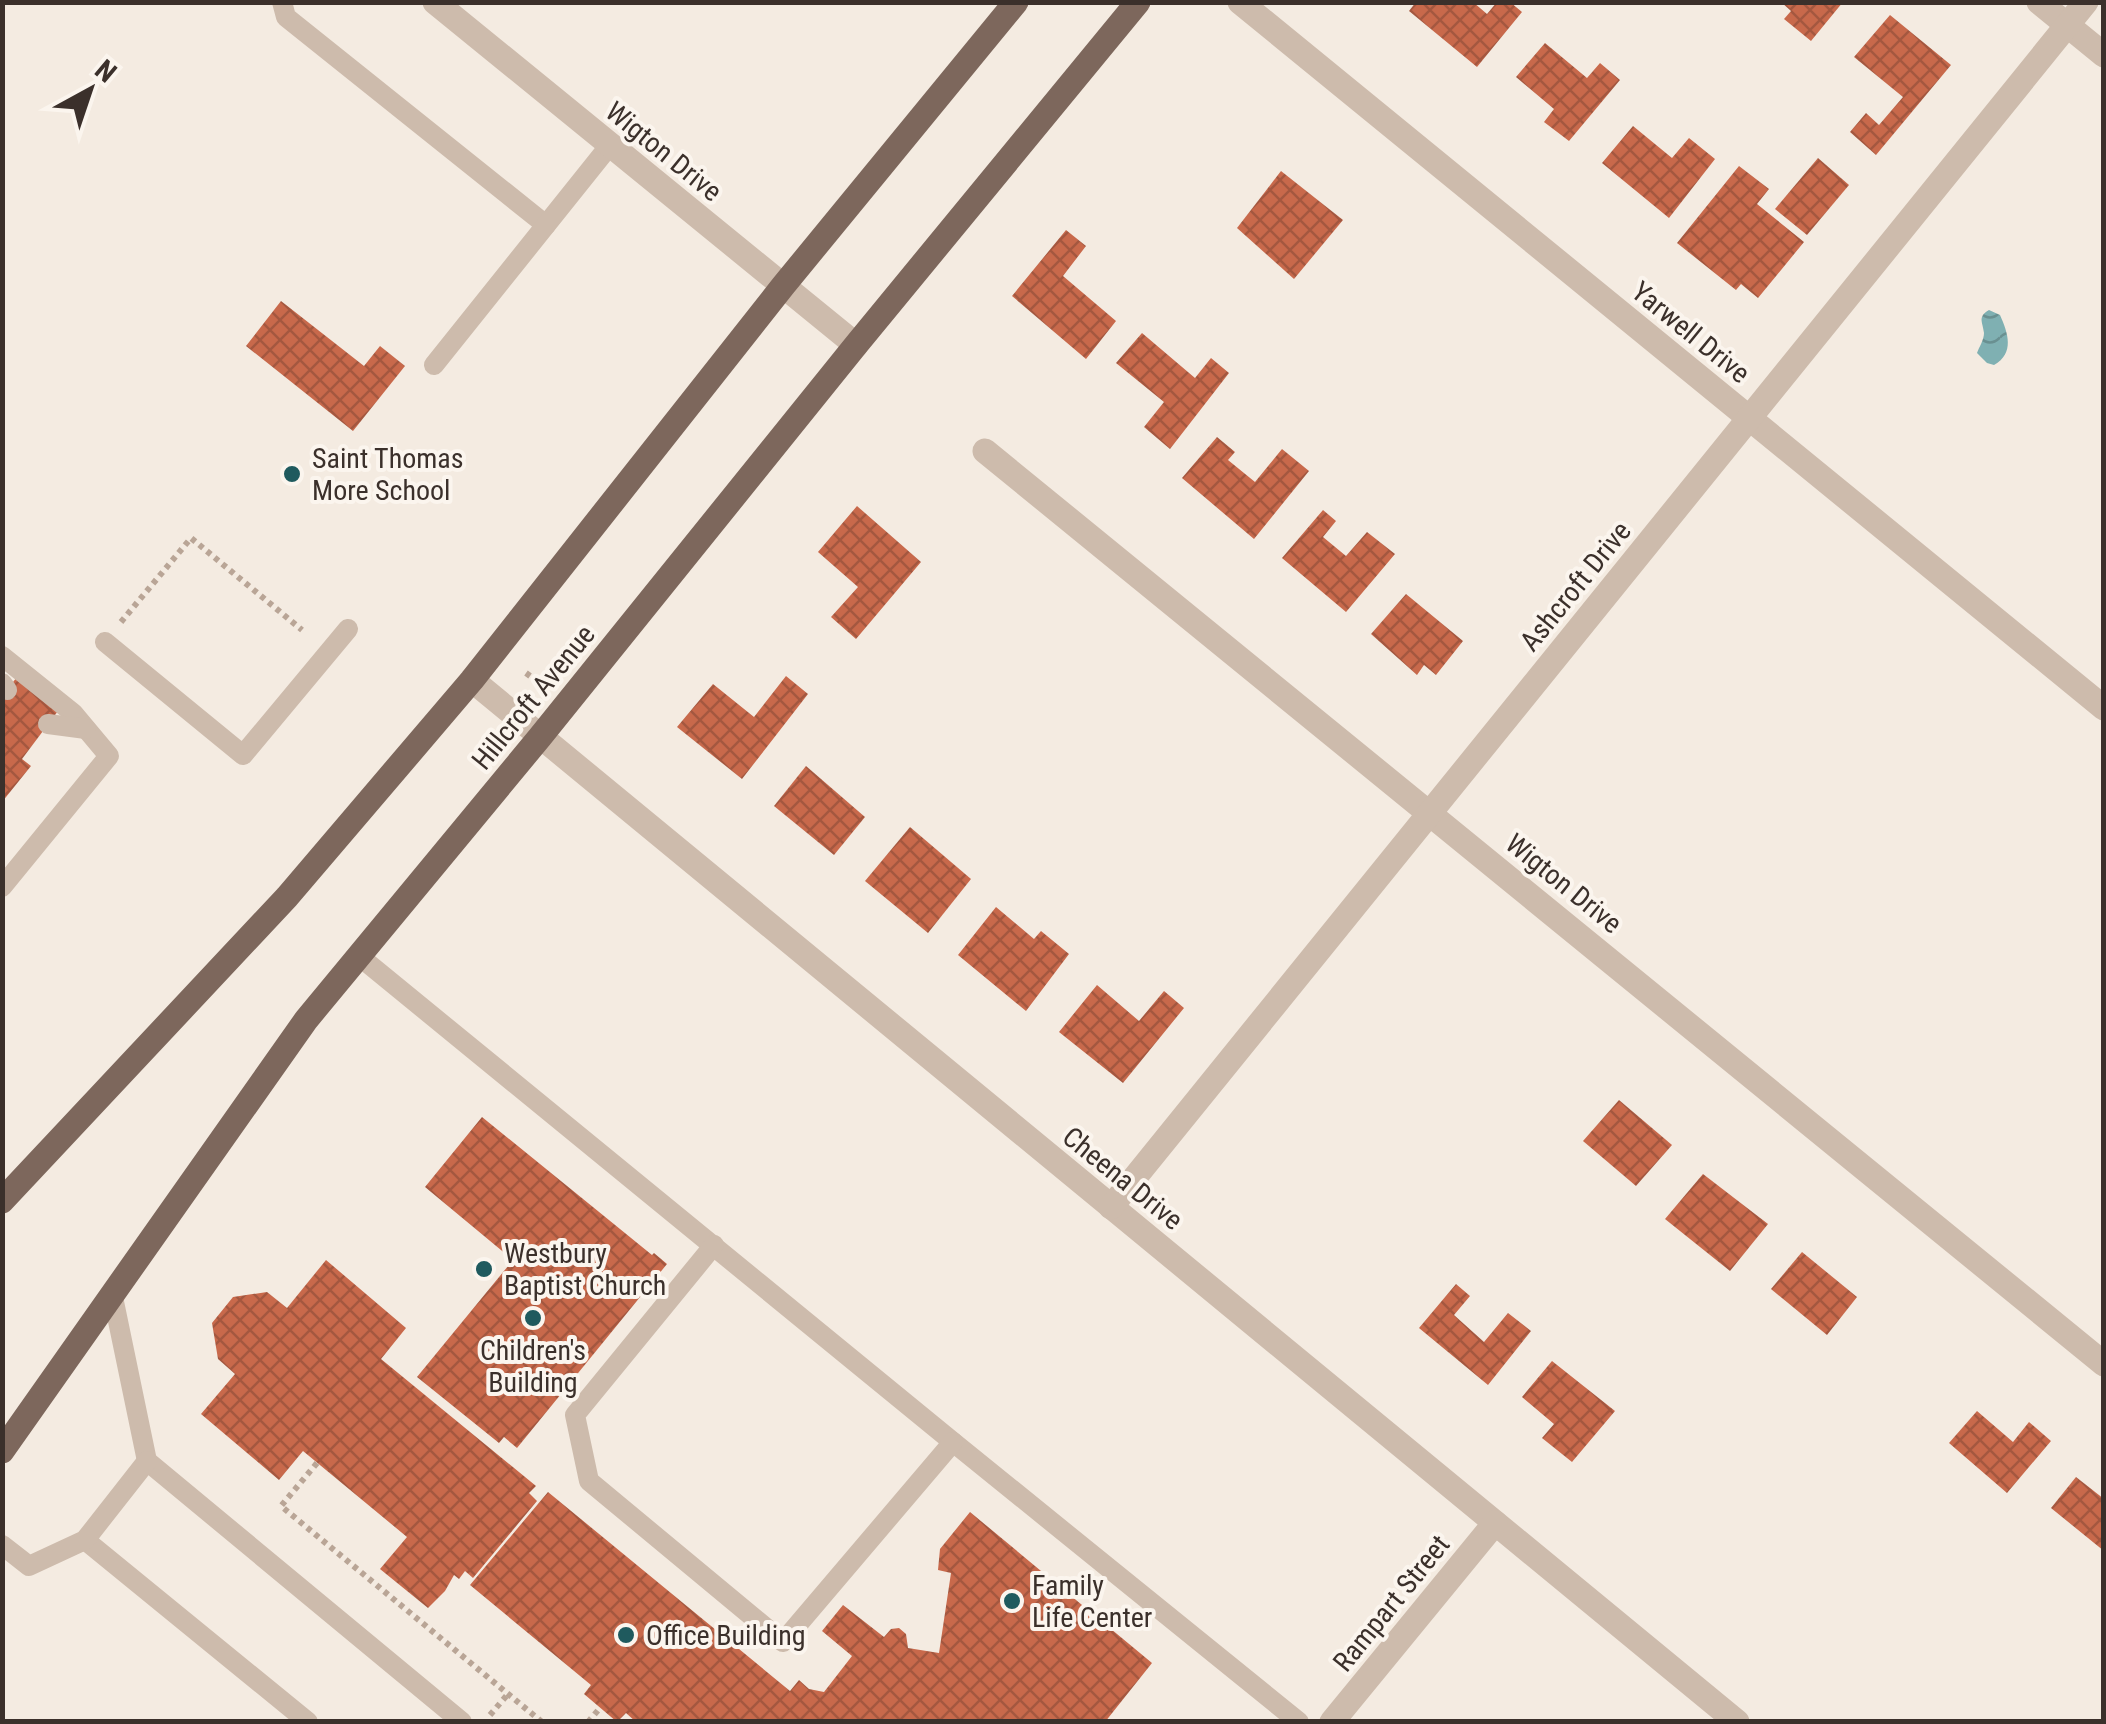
<svg xmlns="http://www.w3.org/2000/svg" width="2106" height="1724" viewBox="0 0 2106 1724" font-family="'Roboto Condensed',sans-serif">
	<style>
		.water { fill: url(#water-waves) }
		.building { fill: url(#building-cross-hatch) }
		.lines { fill: none; stroke-linecap: round; stroke-linejoin: round }
		.path { stroke: #b9a596; stroke-width: 6; stroke-dasharray: 5 5; stroke-linecap: butt }
		.service { stroke: #cdbbac; stroke-width: 20 }
		.minor { stroke: #cdbbac; stroke-width: 25 }
		.primary { stroke: #7d675c; stroke-width: 25 }
		.poi-dot { fill: #1f5a5e; stroke: #fbf5ee; stroke-width: 4 }
		.labels { text-anchor: middle; stroke-width: 8; stroke-linejoin: round; paint-order: stroke }
		.street-label { font-size: 28px; fill: #3b302b; stroke: #fbf5ee }
		.poi-label { font-size: 28px; fill: #3b302b; stroke: #fbf5ee; text-anchor: start }
	</style>
	<defs>
		<pattern id="water-waves" width="16" height="10" patternUnits="userSpaceOnUse" patternTransform="scale(2.5)"><rect width="16" height="10" fill="#7fb0b2"/><path d="M0 5q4-4 8 0t8 0" fill="none" stroke="#699091"/></pattern>
		<pattern id="building-cross-hatch" width="8" height="8" patternUnits="userSpaceOnUse" patternTransform="scale(2.5)"><rect width="8" height="8" fill="#c8694b"/><path d="M0 0l8 8M0 8l8-8" fill="none" stroke="#a4573f"/></pattern>
	</defs>
	<rect width="100%" height="100%" fill="#f4ebe1"/>
	<!-- water -->
	<path class="water" d="M1989,310l11,5c8,18 15,38 -6,50l-7,-2 -10,-10c2,-6 7,-13 7,-20 -1,-11 -7,-16 5,-23z"/>
	<!-- building -->
	<g class="building">
		<path d="M1416,2h57l14,12 10,-12h13l12,10 -45,55 -68,-56z"/>
		<path d="M1781,2h62l-32,39 -27,-22 7,-8z"/>
		<path d="M1890,15l61,50 -75,90 -26,-23 16,-19 13,12 24,-28 -49,-40z"/>
		<path d="M1545,43l42,35 13,-15 20,17 -51,61 -25,-19 10,-13 -38,-32z"/>
		<path d="M1633,126l39,32 17,-20 26,21 -46,59 -67,-55z"/>
		<path d="M1818,158l31,27 -42,50 -32,-26z"/>
		<path d="M1739,166l30,23 -12,15 47,38 -46,56 -17,-14 -5,6 -59,-47z"/>
		<path d="M1281,171l62,49 -49,59 -57,-51z"/>
		<path d="M1066,230l20,16 -23,30 53,45 -30,38 -74,-63z"/>
		<path d="M281,301l83,65 16,-20 25,20 -52,65 -107,-85z"/>
		<path d="M1142,333l53,45 16,-20 18,15 -59,76 -26,-22 20,-25 -48,-39z"/>
		<path d="M1217,437l18,15 -7,8 27,22 27,-33 27,22 -55,68 -72,-61z"/>
		<path d="M857,506l64,56 -65,77 -25,-22 27,-30 -40,-35z"/>
		<path d="M1323,510l13,11 -13,16 23,19 21,-24 28,22 -49,58 -64,-54z"/>
		<path d="M1406,594l57,47 -27,34 -12,-10 -7,10 -46,-41z"/>
		<path d="M786,676l22,18 -66,85 -65,-52 36,-43 41,33z"/>
		<path d="M17,677l41,34 -36,48 9,7 -29,36v-106z"/>
		<path d="M806,766l59,51 -31,38 -60,-49z"/>
		<path d="M910,827l61,52 -43,54 -63,-52z"/>
		<path d="M996,907l38,32 7,-8 28,23 -43,57 -68,-56z"/>
		<path d="M1097,985l42,36 25,-30 20,17 -61,75 -64,-51z"/>
		<path d="M1619,1100l53,45 -36,41 -53,-45z"/>
		<path d="M482,1117l170,138 2,-2 13,11 -150,184 -13,-11 -5,6 -82,-66 96,-117 -88,-73z"/>
		<path d="M1703,1174l65,50 -38,47 -65,-52z"/>
		<path d="M1802,1252l55,45 -30,38 -56,-46z"/>
		<path d="M326,1260l80,68 -25,31 155,127 -7,7 8,8 -64,77 -8,-7 -6,8 -5,-4 -9,16 -17,17 -48,-39 27,-32 -104,-86 -24,29 -78,-66 34,-40 -17,-15 -6,-36 21,-26 34,-5 20,16z"/>
		<path d="M1456,1284l14,12 -16,19 30,27 24,-29 23,18 -43,54 -69,-57z"/>
		<path d="M1552,1361l63,50 -43,51 -30,-24 12,-14 -32,-27z"/>
		<path d="M1977,1411l36,31 16,-20 22,19 -44,52 -58,-50z"/>
		<path d="M2076,1477l28,22v52l-53,-43z"/>
		<path d="M548,1492l242,199 9,-11 10,9 15,3 28,-36 -30,-25 21,-26 41,32 7,-8 8,-1 7,6 2,14 31,5 12,-80 -13,-3 2,-21 30,-37 182,151 -47,59h-469l-10,-9 -9,9 -33,-28 7,-9 -121,-100z"/>
	</g>
	<g class="lines">
		<!-- path -->
		<g class="path">
			<path d="M121,622l70,-84 111,92"/>
			<path d="M526,673l15,11"/>
			<path d="M317,1463l-36,43 261,216"/>
			<path d="M490,1715l18,-21"/>
			<path d="M588,1722l12,-14"/>
		</g>
		<!-- service -->
		<g class="service">
			<path d="M282,2l4,15 260,208"/>
			<path d="M434,365l176,-220"/>
			<path d="M105,642l138,113 105,-126"/>
			<path d="M2,656l71,57 36,43 -107,131"/>
			<path d="M2,683l5,7"/>
			<path d="M48,724l38,5"/>
			<path d="M359,956l594,486 346,280"/>
			<path d="M714,1245l-139,170 14,66 194,161 170,-200"/>
			<path d="M113,1297l34,164 315,261"/>
			<path d="M85,1540l223,182"/>
			<path d="M2,1545l27,21 56,-26 62,-79"/>
		</g>
		<!-- minor -->
		<g class="minor">
			<path d="M435,2l421,343"/>
			<path d="M1240,2l864,706"/>
			<path d="M2039,2l65,53"/>
			<path d="M985,451l1119,913"/>
			<path d="M472,680l1265,1042"/>
			<path d="M1111,1207l975,-1205"/>
			<path d="M1332,1722l163,-199"/>
		</g>
		<!-- primary -->
		<g class="primary">
			<path d="M2,1201l285,-304 185,-217 311,-394 233,-284"/>
			<path d="M2,1451l304,-431 234,-283 316,-392 282,-343"/>
		</g>
	</g>
	<!-- markers -->
	<g class="poi-dot">
		<circle cx="292" cy="474" r="10"/>
		<circle cx="484" cy="1269" r="10"/>
		<circle cx="533" cy="1318" r="10"/>
		<circle cx="1012" cy="1601" r="10"/>
		<circle cx="626" cy="1635" r="10"/>
	</g>
	<g class="labels">
		<!-- street labels -->
		<g class="street-label">
			<text transform="translate(664 151) rotate(39)" y="10">Wigton Drive</text>
			<text transform="translate(1691 332) rotate(39)" y="10">Yarwell Drive</text>
			<text transform="translate(1575 586) rotate(-51)" y="10">Ashcroft Drive</text>
			<text transform="translate(533 697) rotate(-51)" y="10">Hillcroft Avenue</text>
			<text transform="translate(1564 883) rotate(39)" y="10">Wigton Drive</text>
			<text transform="translate(1123 1178) rotate(39)" y="10">Cheena Drive</text>
			<text transform="translate(1391 1603) rotate(-51)" y="10">Rampart Street</text>
		</g>
		<!-- poi labels -->
		<g class="poi-label">
			<text x="312" y="468">Saint Thomas<tspan x="312" dy="32">More School</tspan></text>
			<text x="504" y="1263">Westbury<tspan x="504" dy="32">Baptist Church</tspan></text>
			<text x="533" y="1360" text-anchor="middle">Children's<tspan x="533" dy="32">Building</tspan></text>
			<text x="1032" y="1595">Family<tspan x="1032" dy="32">Life Center</tspan></text>
			<text x="646" y="1645">Office Building</text>
		</g>
	</g>
	<!-- border -->
	<rect width="2106" height="1724" fill="none" stroke="#3b302b" stroke-width="10"/>
	<!-- north arrow -->
	<g transform="translate(90 90) rotate(40)" stroke="#fbf5ee" stroke-width="8" paint-order="stroke">
	<path d="M0-8L18 38L0 25L-18 38Z" fill="#3b302b"/>
	<text y="-15" font-size="28" font-weight="bold" text-anchor="middle" fill="#3b302b">N</text>
	</g>
</svg>
